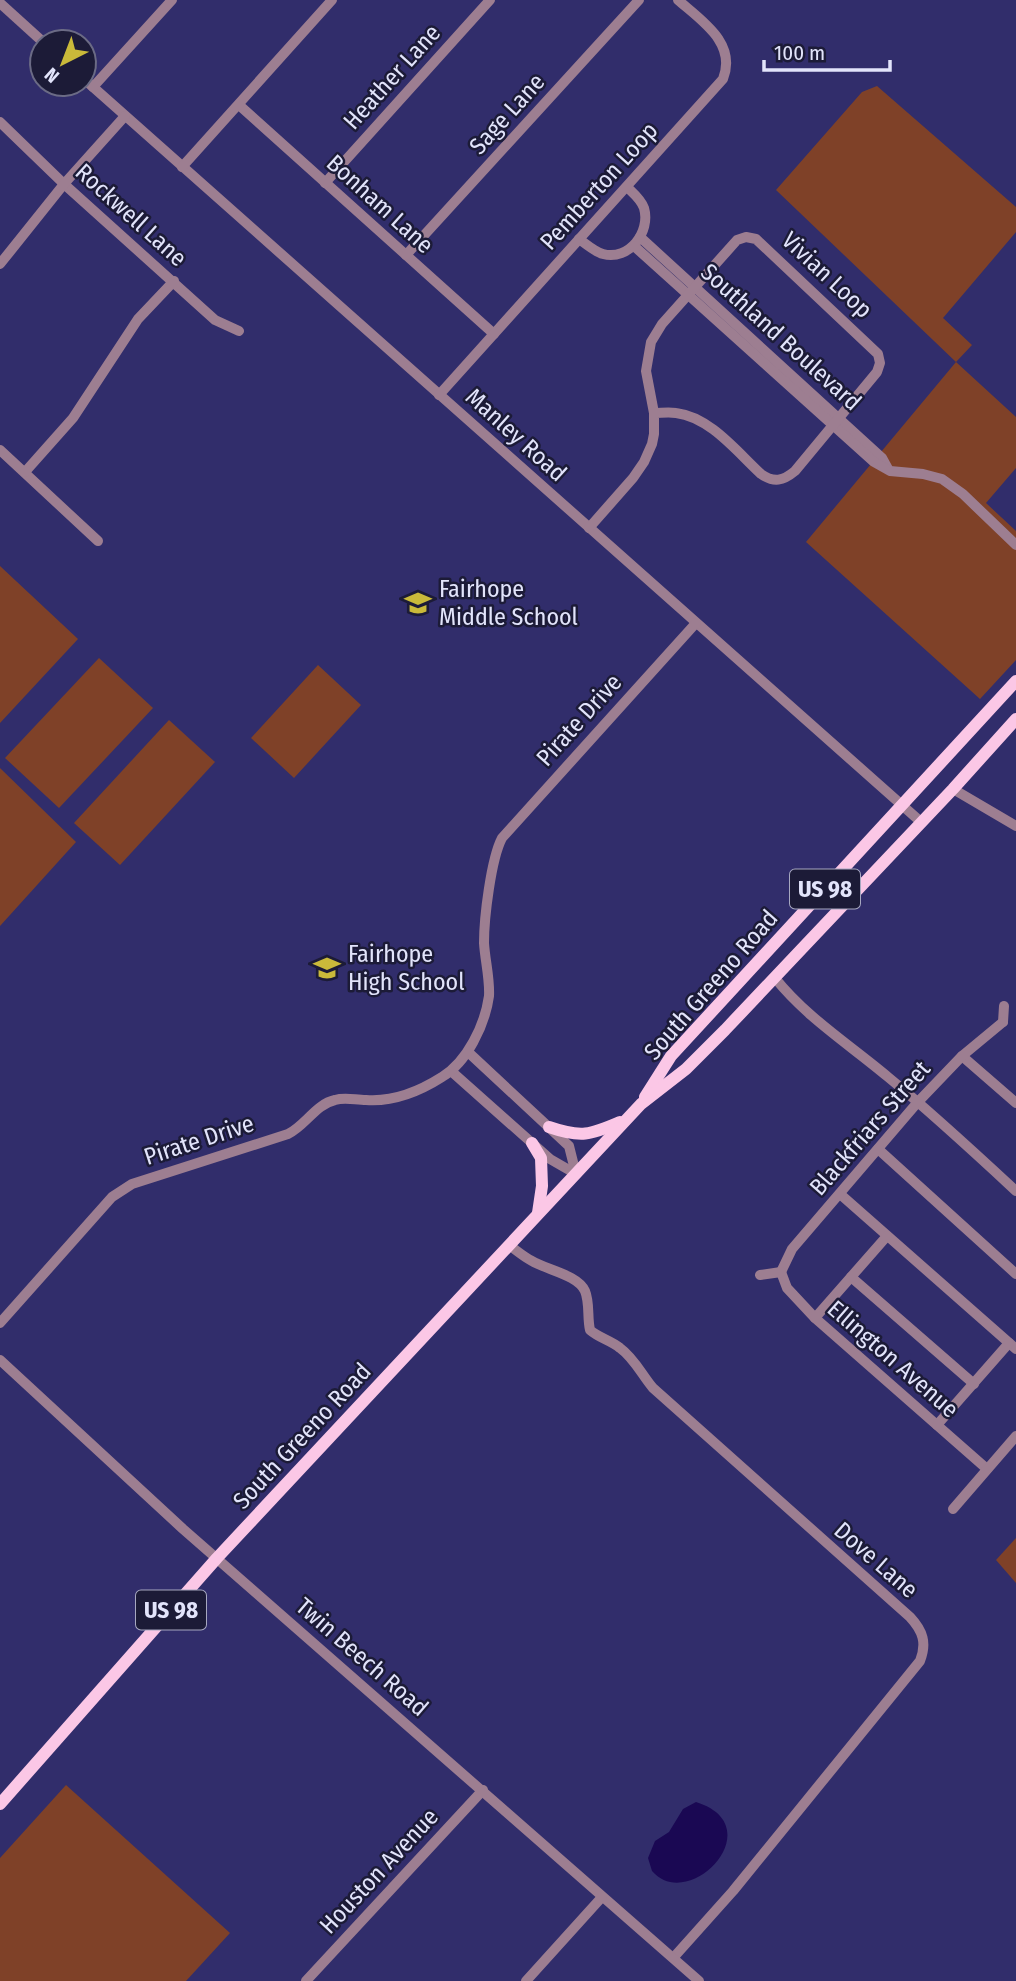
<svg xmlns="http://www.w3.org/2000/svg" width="1016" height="1981" viewBox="0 0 1016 1981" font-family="'Fira Sans Condensed',sans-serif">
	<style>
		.green { fill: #7f4128 }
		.water { fill: #1a0853 }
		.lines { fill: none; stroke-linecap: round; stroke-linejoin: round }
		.minor { stroke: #9d7e91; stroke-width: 10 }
		.major { stroke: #fbc7e6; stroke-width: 12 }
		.labels { text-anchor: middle; stroke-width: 5; stroke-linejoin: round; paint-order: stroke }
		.shield { fill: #1c1b37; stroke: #a7a8c0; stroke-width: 2 }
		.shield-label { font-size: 23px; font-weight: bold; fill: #e2e4fb }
		.street-label { font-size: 24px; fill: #e2e4fb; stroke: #1c1b37 }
		.poi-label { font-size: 24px; fill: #e2e4fb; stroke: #1c1b37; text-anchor: start }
	</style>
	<rect width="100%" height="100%" fill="#312d6b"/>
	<!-- green -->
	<g class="green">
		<path d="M877,86l139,121v25l-73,86 29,27 -16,17 60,55v51l-30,35 30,28v129l-36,39 -174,-157 150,-180 -180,-172 86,-98z"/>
		<path d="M0,566l78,73 -78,84z"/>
		<path d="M99,658l54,50 -94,100 -54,-50z"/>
		<path d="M318,665l43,40 -67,73 -43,-40z"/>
		<path d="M169,720l46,42 -95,103 -46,-42z"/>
		<path d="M0,768l76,74 -76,84z"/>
		<path d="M1016,1538v45l-20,-23z"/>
		<path d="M66,1785l164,148 -44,48h-186v-123z"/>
	</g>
	<!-- water -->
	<path class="water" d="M696,1802c77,24 -7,112 -44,69l-4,-13 7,-17 14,-9 14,-23z"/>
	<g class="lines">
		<!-- minor -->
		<g class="minor">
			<path d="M0,3l43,39"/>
			<path d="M84,79l837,743"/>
			<path d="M93,87l79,-87"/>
			<path d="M239,105l255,229"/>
			<path d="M0,122l64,62 151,136 24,11"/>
			<path d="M182,167l150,-167"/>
			<path d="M325,183l165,-183"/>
			<path d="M640,237l242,221 6,11"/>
			<path d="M579,239c7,5 16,13 24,15 26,7 48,-22 41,-46 -3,-9 -11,-15 -17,-21"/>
			<path d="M634,246l240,216 16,9 33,3 19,5 21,15 53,51"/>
			<path d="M406,255l233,-255"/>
			<path d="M0,264l64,-80 61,-68"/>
			<path d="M439,395l284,-316c14,-36 -21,-58 -45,-79"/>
			<path d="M0,450l98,91"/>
			<path d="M25,472l48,-54 65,-99 36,-38"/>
			<path d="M589,528l44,-50 11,-16 8,-18 2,-10v-21l-8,-42 5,-29 11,-18 75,-84 9,-3 10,2 122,115 2,9 -3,9 -82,99c-12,10 -21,12 -34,3 -24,-22 -51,-57 -85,-61 -7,-1 -15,0 -22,0"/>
			<path d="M953,789l63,37"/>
			<path d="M775,978c31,39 75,67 113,99 44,36 86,75 128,114"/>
			<path d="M1003,1022l1,-16"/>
			<path d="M468,1052l101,94 7,28"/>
			<path d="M962,1056l54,47"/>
			<path d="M451,1071l99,88 26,15"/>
			<path d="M878,1149l138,125"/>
			<path d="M840,1194l176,155"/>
			<path d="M509,1245c8,6 15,12 23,16 15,9 46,14 53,30 5,12 2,26 5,39 9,8 20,10 30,18 14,10 22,27 33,40l257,229c13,14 17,26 10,44l-187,230 -59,66"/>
			<path d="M781,1272l11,-23 125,-146 45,-47 41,-34"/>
			<path d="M781,1272l6,16 28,30 172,151"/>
			<path d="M760,1275l21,-3"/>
			<path d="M851,1277l123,107"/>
			<path d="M815,1318l72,-82"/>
			<path d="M0,1323l112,-126 20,-13 156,-50c17,-8 28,-30 47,-34 10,-3 20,0 31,0 27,2 54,-9 76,-23 25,-15 43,-52 47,-81 1,-17 -4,-36 -5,-53 0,-25 7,-84 18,-105l194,-215"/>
			<path d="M0,1360l183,169 516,452"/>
			<path d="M937,1425l72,-82"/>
			<path d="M953,1509l63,-73"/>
			<path d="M306,1981l177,-191"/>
			<path d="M526,1981l76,-84"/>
		</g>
		<!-- major -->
		<g class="major">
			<path d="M645,1097l26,-41 345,-375"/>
			<path d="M549,1127c32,11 41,8 71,-5"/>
			<path d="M532,1143l9,15 1,28 -4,27"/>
			<path d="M0,1804l217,-246 424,-454 45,-35 39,-39 228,-241 63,-70"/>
		</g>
	</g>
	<!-- icons -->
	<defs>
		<symbol id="school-bare" viewBox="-9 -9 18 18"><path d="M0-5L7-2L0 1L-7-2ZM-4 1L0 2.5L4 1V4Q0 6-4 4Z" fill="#caba3a" stroke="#1c1b37" stroke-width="2.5" paint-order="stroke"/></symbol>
	</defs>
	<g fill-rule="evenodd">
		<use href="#school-bare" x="399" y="584" width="38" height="38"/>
		<use href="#school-bare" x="308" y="949" width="38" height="38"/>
	</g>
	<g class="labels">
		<!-- shield labels -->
		<g class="shield">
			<rect x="790" y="869.5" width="70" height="39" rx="5"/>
			<rect x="136" y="1590.5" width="70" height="39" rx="5"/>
		</g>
		<g class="shield-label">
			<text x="825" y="897">US 98</text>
			<text x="171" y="1618">US 98</text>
		</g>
		<!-- street labels -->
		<g class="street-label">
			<text transform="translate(392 77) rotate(-48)" y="8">Heather Lane</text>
			<text transform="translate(507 114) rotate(-48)" y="8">Sage Lane</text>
			<text transform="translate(599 186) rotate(-48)" y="8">Pemberton Loop</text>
			<text transform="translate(380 204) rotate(42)" y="8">Bonham Lane</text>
			<text transform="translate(131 215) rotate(42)" y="8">Rockwell Lane</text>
			<text transform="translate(827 275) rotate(43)" y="8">Vivian Loop</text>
			<text transform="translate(781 337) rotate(42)" y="8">Southland Boulevard</text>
			<text transform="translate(516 435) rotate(42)" y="8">Manley Road</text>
			<text transform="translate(579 720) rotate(-48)" y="8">Pirate Drive</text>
			<text transform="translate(711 985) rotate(-49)" y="8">South Greeno Road</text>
			<text transform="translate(870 1128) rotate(-49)" y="8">Blackfriars Street</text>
			<text transform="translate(199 1140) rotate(-18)" y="8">Pirate Drive</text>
			<text transform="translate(893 1359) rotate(41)" y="8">Ellington Avenue</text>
			<text transform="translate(302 1436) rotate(-47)" y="8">South Greeno Road</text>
			<text transform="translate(876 1560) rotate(41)" y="8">Dove Lane</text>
			<text transform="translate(362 1657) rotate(41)" y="8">Twin Beech Road</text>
			<text transform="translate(379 1871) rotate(-47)" y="8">Houston Avenue</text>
		</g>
		<!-- poi labels -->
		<g class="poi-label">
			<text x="439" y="597">Fairhope<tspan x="439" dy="28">Middle School</tspan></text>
			<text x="348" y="962">Fairhope<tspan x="348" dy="28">High School</tspan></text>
		</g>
	</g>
	<!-- north arrow -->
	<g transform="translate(63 63) rotate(222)"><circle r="33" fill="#1c1b37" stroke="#6b6b85" stroke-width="2"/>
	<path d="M0-5L12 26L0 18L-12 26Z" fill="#caba3a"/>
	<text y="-10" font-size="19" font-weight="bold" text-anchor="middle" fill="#e2e4fb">N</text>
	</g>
	<!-- scale -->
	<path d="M764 60v10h126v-10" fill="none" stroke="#e2e4fb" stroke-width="3.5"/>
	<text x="774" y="60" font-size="21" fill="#e2e4fb" stroke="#1c1b37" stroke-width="5" paint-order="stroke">100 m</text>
</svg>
